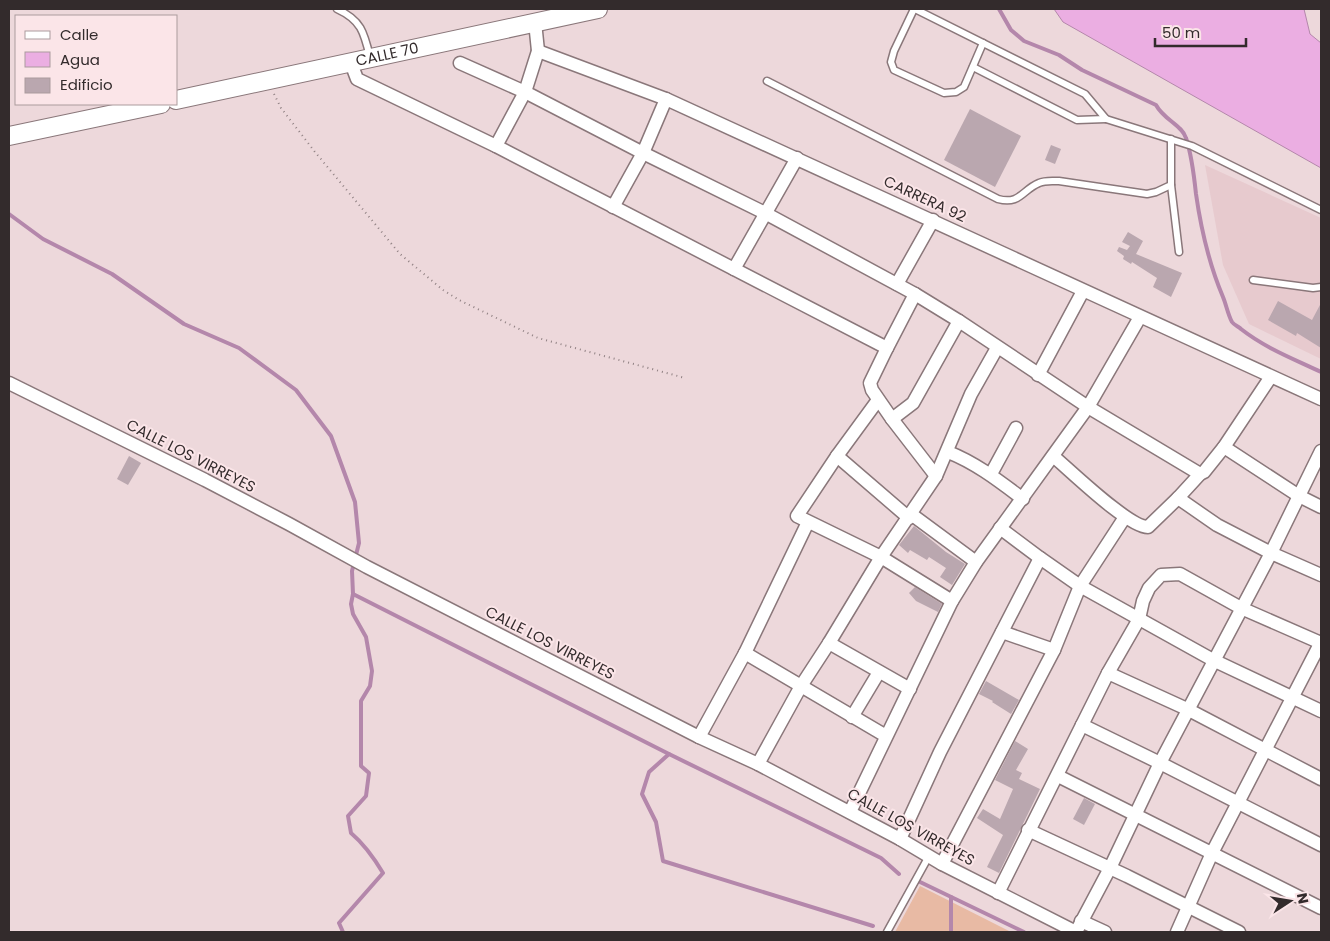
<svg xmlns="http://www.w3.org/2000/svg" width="1330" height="941" viewBox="0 0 1330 941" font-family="Poppins,sans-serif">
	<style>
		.built { fill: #e7cace }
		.green { fill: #e8baa4 }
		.water { fill: #ebaee2; stroke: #b487ab }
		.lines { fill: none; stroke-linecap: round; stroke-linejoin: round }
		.stream { stroke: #b487ab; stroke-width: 4 }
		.building { fill: #baa7af }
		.lane-casing { stroke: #8a777a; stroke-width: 9 }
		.street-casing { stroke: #8a777a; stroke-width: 15 }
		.secondary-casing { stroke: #8a777a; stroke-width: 20 }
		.path { stroke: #908183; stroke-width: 2; stroke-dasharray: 1 4; stroke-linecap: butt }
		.lane { stroke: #fff; stroke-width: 6 }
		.street { stroke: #fff; stroke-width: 12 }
		.secondary { stroke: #fff; stroke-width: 18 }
		.labels { text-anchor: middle; stroke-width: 4; stroke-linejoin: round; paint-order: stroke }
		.street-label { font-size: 15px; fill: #332b2c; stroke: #fbe5e8 }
	</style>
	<rect width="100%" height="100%" fill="#edd8db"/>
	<!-- built -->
	<path class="built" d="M1205,165l116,53v141l-72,-35 -26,-59z"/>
	<!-- green -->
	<path class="green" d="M920,886l91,46h-116z"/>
	<!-- water -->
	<path class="water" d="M1054,9h250l6,25 11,9v125l-258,-146z"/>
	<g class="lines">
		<!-- stream -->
		<g class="stream">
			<path d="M999,9l12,21 13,11 35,14 23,15 74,35c8,15 26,20 30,33 6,18 8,37 10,56 5,35 13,70 27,103 3,7 5,18 9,25 2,3 7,5 9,7 24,19 53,30 80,43"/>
			<path d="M9,214l34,25 69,35 72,50 55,24 57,42 35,46 24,66 4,41 -7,28 1,23 -2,10 2,10 13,23 6,34 -2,15 -9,15v65l8,7 -3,23 -18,20 3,17c13,11 23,25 32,40l-44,50 4,9"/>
			<path d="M353,594l316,160 212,104 18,16"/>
			<path d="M669,754l-20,18 -7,22 14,28 7,39 210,65"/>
			<path d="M918,881l106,51"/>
			<path d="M951,932v-35"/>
		</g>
	</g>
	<!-- building -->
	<g class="building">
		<path d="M970,109l51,27 -26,51 -51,-27z"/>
		<path d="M1051,145l10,4 -6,15 -10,-4z"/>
		<path d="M1128,232l15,9 -7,13 46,19 -11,24 -18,-10 4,-9 -25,-16 -1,2 -8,-5 1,-3 -7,-5 2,-4 8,3 3,-4 -8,-4z"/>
		<path d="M1278,301l34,19 9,-17v45l-24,-15 -1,3 -28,-16z"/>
		<path d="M129,456l12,7 -13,22 -11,-6z"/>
		<path d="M914,526l32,26 19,12 -13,21 -12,-8 6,-9 -17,-11 -2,3 -17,-10 -2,3 -9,-8z"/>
		<path d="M915,587l27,17 -4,8 -22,-11 -7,-8z"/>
		<path d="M986,681l33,19 -8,14 -19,-12 1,-1 -14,-7z"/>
		<path d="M1015,741l13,8 -12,21 6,3 -3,6 21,10 -41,84 -12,-6 16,-32 -26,-17 6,-9 17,10 13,-30 -18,-9z"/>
		<path d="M1084,798l11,6 -11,21 -11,-6z"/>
	</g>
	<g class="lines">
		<defs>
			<g id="lane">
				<path d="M337,9c24,11 27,23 33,48"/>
				<path d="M914,9l-20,42 -3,11 3,8 50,23 12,-1 8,-5 19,-44"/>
				<path d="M915,9l170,85 21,25 86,27 129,64"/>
				<path d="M973,67l104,53 29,-1"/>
				<path d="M767,81l231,118c22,6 24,-9 41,-16 6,-3 13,-2 20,-2l88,13 9,-2 15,-7v-46"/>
				<path d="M1171,185l8,67"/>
				<path d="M1253,280l60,8 8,-1"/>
				<path d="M887,932l42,-76"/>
			</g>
			<g id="street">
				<path d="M538,51l128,48 655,300"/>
				<path d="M351,63l6,16 139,67 391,202"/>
				<path d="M460,63l65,29 118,61 122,60 150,81 44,27 129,86 112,67"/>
				<path d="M496,146l29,-54 13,-41 -3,-29"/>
				<path d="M613,207l30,-54 23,-54"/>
				<path d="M734,269l63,-111"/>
				<path d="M897,284l36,-64"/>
				<path d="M915,294l-28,54 -17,35 2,7 20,29 44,57"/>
				<path d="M1038,375l45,-84"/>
				<path d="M9,383l196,97 84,44 78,43 332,170 59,27 142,75 42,25 134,68"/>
				<path d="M878,400l-41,56 -40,60 84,41 71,44"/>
				<path d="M892,419l21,-16 46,-82"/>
				<path d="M1224,447l75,49 22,11"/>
				<path d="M948,452c28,11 51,29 75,47"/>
				<path d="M837,456l72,62"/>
				<path d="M1053,456c18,15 75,71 95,71l30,-29 22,-24 4,-2 20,-25 46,-69"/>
				<path d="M991,474l25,-46"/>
				<path d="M1178,498l39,27 54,28 50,22"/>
				<path d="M911,514l65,48"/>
				<path d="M1000,528l40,30 40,28 133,74 108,51"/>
				<path d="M1002,632l52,18"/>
				<path d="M829,643l81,46"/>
				<path d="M745,653l141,83"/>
				<path d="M1108,673l79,36 134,70"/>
				<path d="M852,717l27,-45"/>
				<path d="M1082,725l78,38 161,82"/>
				<path d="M699,737l46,-84 63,-131"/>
				<path d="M758,764l43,-78 28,-43 52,-86 55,-81 35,-82 26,-46"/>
				<path d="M1058,776l263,132"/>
				<path d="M850,812l102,-211 24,-39 112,-155 52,-90"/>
				<path d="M1028,830l99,46 112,56"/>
				<path d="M900,839l40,-87 100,-194"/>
				<path d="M942,864l112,-214 26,-64 45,-69"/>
				<path d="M998,893l110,-220 31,-54 4,-18 6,-13 12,-13 19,-1 61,34 80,35"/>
				<path d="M1081,921l24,11"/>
				<path d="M1076,932l34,-64 50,-105 111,-210 50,-102"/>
				<path d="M1177,932l35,-79 109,-211"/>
			</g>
			<g id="secondary">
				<path id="s1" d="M176,100l422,-91"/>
				<path d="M9,136l152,-32"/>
			</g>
		</defs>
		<!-- lane casing -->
		<use href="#lane" class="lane-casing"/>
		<!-- street casing -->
		<use href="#street" class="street-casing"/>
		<!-- secondary casing -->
		<use href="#secondary" class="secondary-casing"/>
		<!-- path -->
		<path class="path" d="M274,94l7,14 34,44 85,102 43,36 16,10 79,38 147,40"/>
		<!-- lane -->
		<use href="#lane" class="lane"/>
		<!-- street -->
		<use href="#street" class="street"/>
		<!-- secondary -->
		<use href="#secondary" class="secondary"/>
	</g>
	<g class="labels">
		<!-- street labels -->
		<g class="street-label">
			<text dy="5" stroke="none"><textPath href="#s1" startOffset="216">CALLE 70</textPath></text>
			<text transform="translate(925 199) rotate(25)" y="5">CARRERA 92</text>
			<text transform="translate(191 456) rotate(27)" y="5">CALLE LOS VIRREYES</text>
			<text transform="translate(550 643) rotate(27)" y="5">CALLE LOS VIRREYES</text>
			<text transform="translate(911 827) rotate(29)" y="5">CALLE LOS VIRREYES</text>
		</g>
	</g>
	<!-- border -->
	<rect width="1330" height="941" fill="none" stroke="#332b2c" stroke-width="20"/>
	<!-- legend -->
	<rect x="15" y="15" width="162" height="90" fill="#fbe5e8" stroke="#ab9b9d"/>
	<rect x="25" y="31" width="25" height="8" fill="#ffffff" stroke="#ab9b9d"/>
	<text x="60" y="40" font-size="15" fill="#332b2c">Calle</text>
	<rect x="25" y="52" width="25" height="15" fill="#ebaee2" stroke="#ab9b9d"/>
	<text x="60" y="65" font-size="15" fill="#332b2c">Agua</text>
	<rect x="25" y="78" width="25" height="15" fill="#baa7af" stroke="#ab9b9d"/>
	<text x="60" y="90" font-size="15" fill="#332b2c">Edificio</text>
	<!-- north arrow -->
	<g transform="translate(1290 901) rotate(78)" stroke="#fbe5e8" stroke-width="4" paint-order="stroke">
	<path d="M0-4L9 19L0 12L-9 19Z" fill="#332b2c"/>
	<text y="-8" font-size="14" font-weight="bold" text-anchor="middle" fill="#332b2c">N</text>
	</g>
	<!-- scale -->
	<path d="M1155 38v8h91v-8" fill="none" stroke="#332b2c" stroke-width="2.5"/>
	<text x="1162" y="38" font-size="15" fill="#332b2c" stroke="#fbe5e8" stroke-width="4" paint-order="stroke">50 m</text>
</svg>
